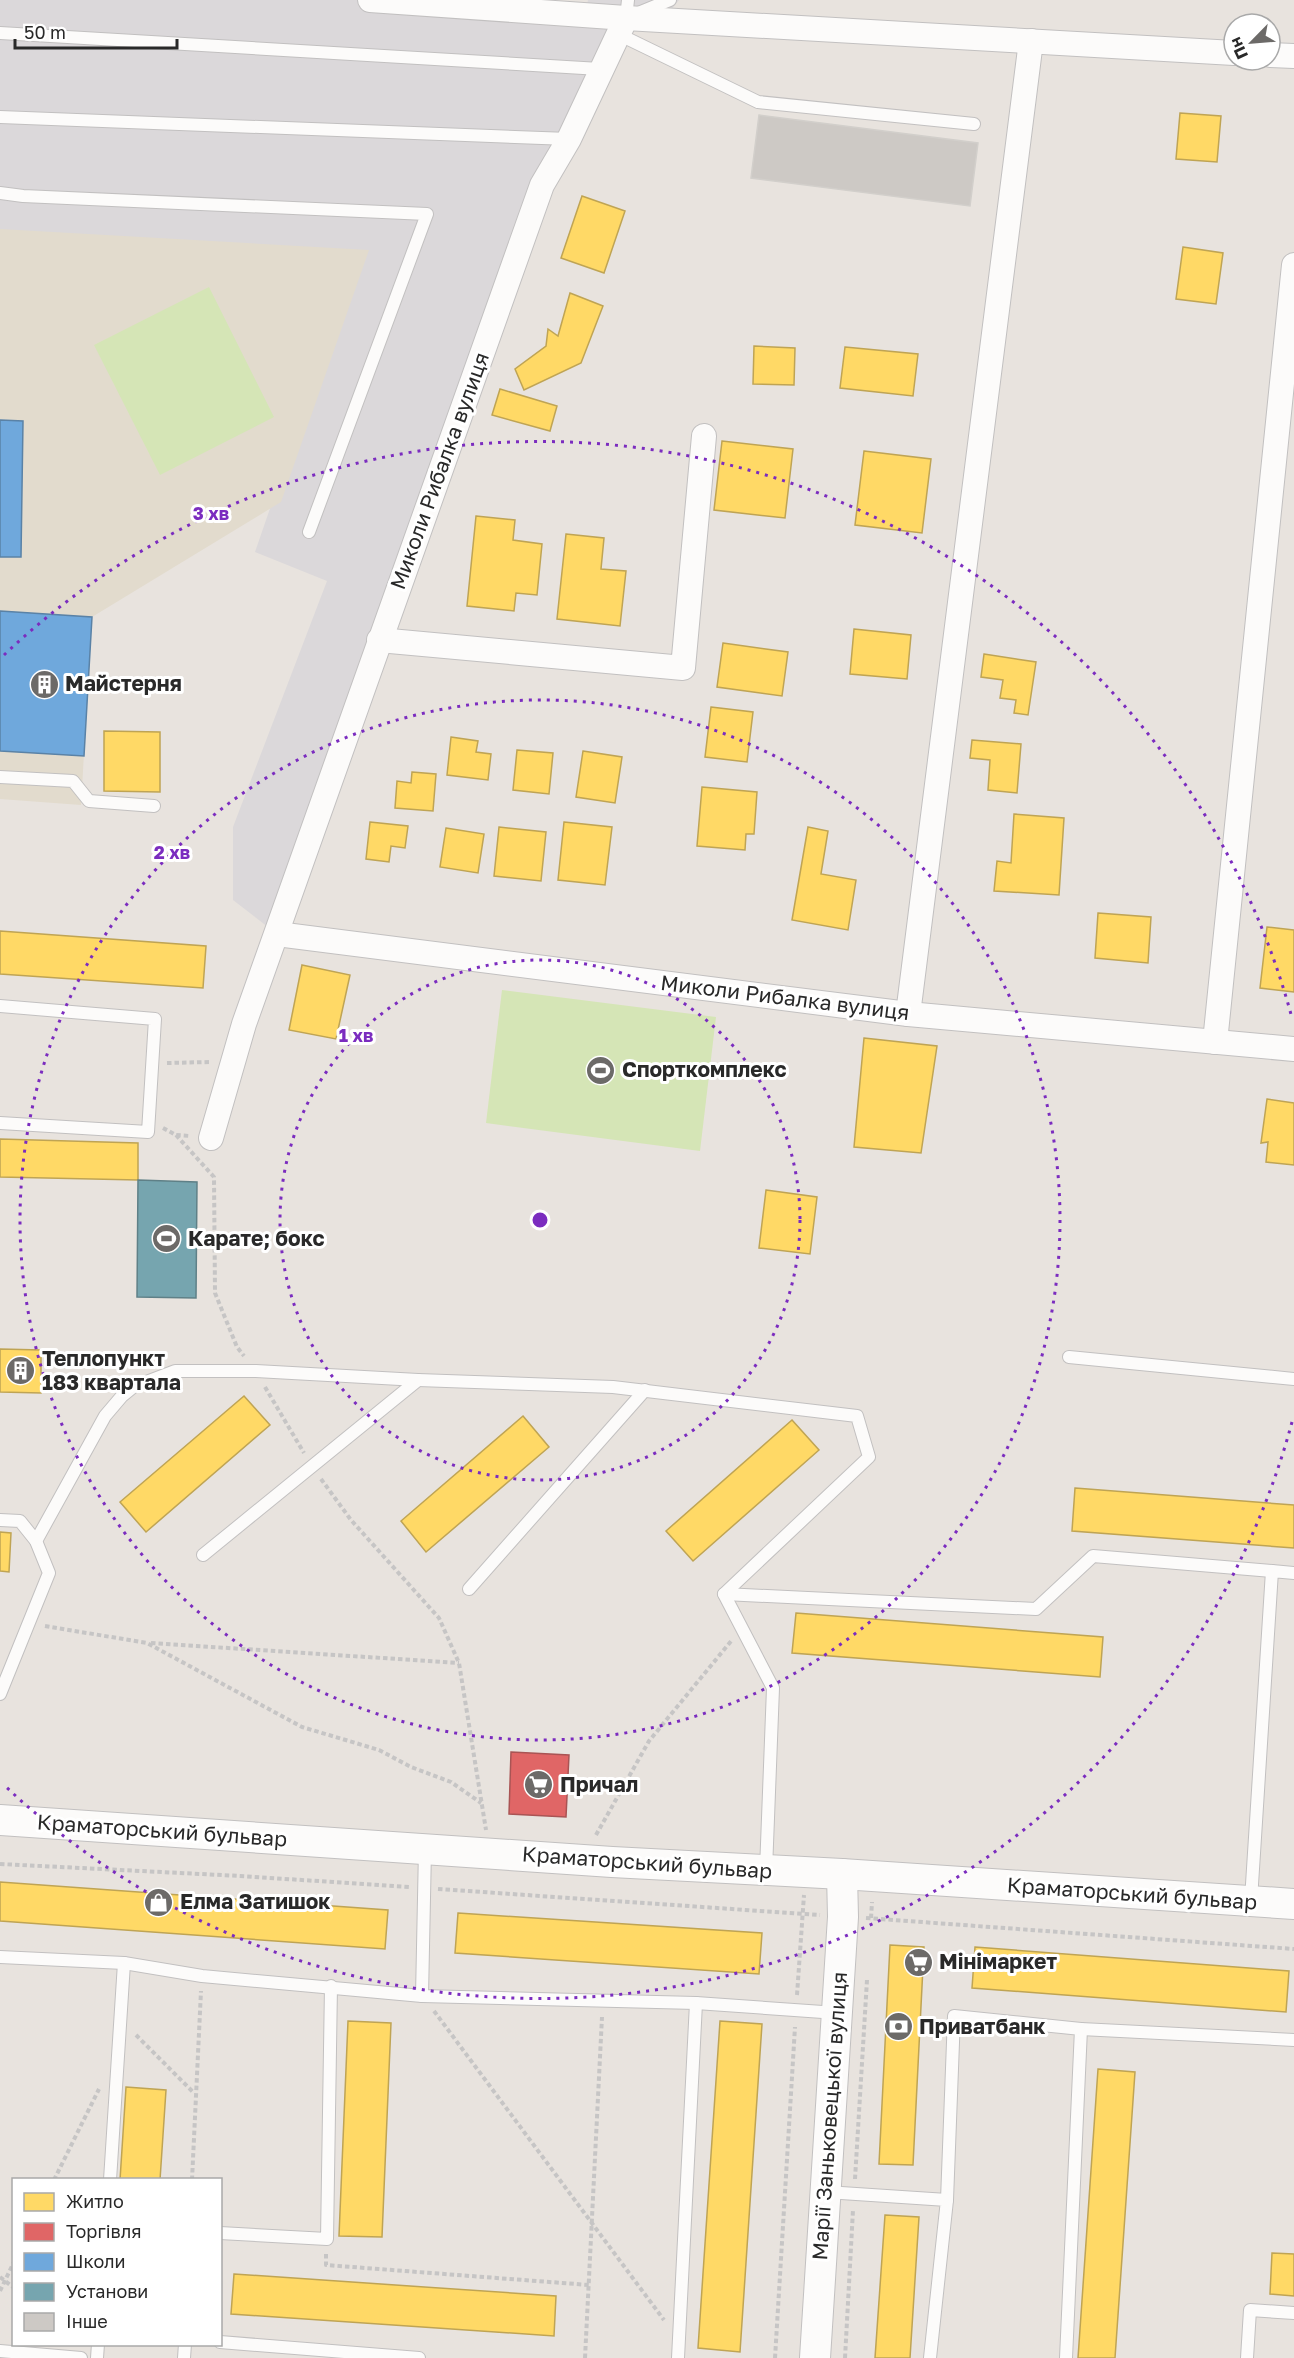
<svg xmlns="http://www.w3.org/2000/svg" width="1294" height="2358" viewBox="0 0 1294 2358" font-family="'Golos Text',sans-serif">
	<style>
		.industrial { fill: #dbd8da }
		.education { fill: #e2dbcd }
		.pitch { fill: #d5e5b6 }
		.homes { fill: #ffd966; stroke: #bfa454; stroke-width: 1.5 }
		.shops { fill: #e06666; stroke: #a95454; stroke-width: 1.5 }
		.schools { fill: #6fa8dc; stroke: #5a82a6; stroke-width: 1.5 }
		.public { fill: #76a5af; stroke: #5f8087; stroke-width: 1.5 }
		.building { fill: #cdc9c5; stroke: #d2cfcb; stroke-width: 1.5 }
		.lines { fill: none; stroke-linecap: round; stroke-linejoin: round }
		.service-casing { stroke: #c2c0c0; stroke-width: 14 }
		.minor-casing { stroke: #c2c0c0; stroke-width: 26 }
		.tertiary-casing { stroke: #c2c0c0; stroke-width: 32 }
		.path { stroke: #c6c5c5; stroke-width: 4; stroke-dasharray: 4.5 3; stroke-linecap: butt }
		.service { stroke: #fcfbfa; stroke-width: 12 }
		.minor { stroke: #fcfbfa; stroke-width: 24 }
		.tertiary { stroke: #fcfbfa; stroke-width: 30 }
		.ring { fill: none; stroke: #7b2cbf; stroke-width: 3; stroke-dasharray: 3 6 }
		.labels { text-anchor: middle; stroke-width: 6; stroke-linejoin: round; paint-order: stroke }
		.street-label { font-size: 21px; fill: #292929; stroke: #fff }
		.poi-label { font-size: 21px; font-weight: bold; fill: #292929; stroke: #fff; text-anchor: start }
		.centre { fill: #7b2cbf; stroke: #fff; stroke-width: 3 }
		.ring-label { font-size: 18px; text-anchor: middle; font-weight: bold; fill: #7b2cbf; stroke: #fff; stroke-width: 6; stroke-linejoin: round; paint-order: stroke }
	</style>
	<rect width="100%" height="100%" fill="#e8e3de"/>
	<!-- industrial -->
	<path class="industrial" d="M0,0h370l215,15 3,-15h91l-16,20 -37,-2 -57,121 -292,795 -44,-34v-73l94,-246 -72,-29 102,-296 -357,-18z"/>
	<!-- education -->
	<path class="education" d="M0,229l369,21 -88,252 -189,115 -11,188 -81,-6z"/>
	<!-- pitch -->
	<g class="pitch">
		<path d="M209,287l65,130 -114,58 -66,-130z"/>
		<path d="M502,990l214,27 -16,134 -214,-28z"/>
	</g>
	<!-- homes -->
	<g class="homes">
		<path d="M1180,113l41,3 -4,46 -41,-3z"/>
		<path d="M582,196l43,15 -21,62 -43,-15z"/>
		<path d="M1183,247l40,6 -7,51 -40,-5z"/>
		<path d="M570,293l33,13 -22,57 -57,27 -9,-21 31,-23 2,-17 10,7z"/>
		<path d="M754,346l41,2 -1,37 -41,-1z"/>
		<path d="M845,347l73,7 -5,42 -73,-8z"/>
		<path d="M500,389l57,17 -7,25 -58,-16z"/>
		<path d="M722,441l71,8 -8,69 -71,-8z"/>
		<path d="M864,451l67,8 -9,74 -67,-8z"/>
		<path d="M476,516l39,4 -2,20 29,4 -5,51 -21,-2 -2,18 -47,-5z"/>
		<path d="M566,534l38,4 -3,31 25,2 -6,55 -63,-7z"/>
		<path d="M854,629l57,6 -4,44 -57,-5z"/>
		<path d="M723,643l65,9 -6,44 -65,-9z"/>
		<path d="M984,654l52,8 -8,53 -14,-2 2,-13 -16,-2 3,-18 -22,-3z"/>
		<path d="M711,707l42,5 -6,50 -42,-5z"/>
		<path d="M104,731l56,1v60l-56,-1z"/>
		<path d="M451,737l27,4 -2,11 15,2 -3,26 -41,-5z"/>
		<path d="M972,740l49,4 -4,49 -29,-3 2,-30 -20,-2z"/>
		<path d="M517,750l36,3 -4,41 -36,-4z"/>
		<path d="M583,751l39,6 -7,46 -39,-6z"/>
		<path d="M412,772l24,2 -3,37 -38,-3 2,-27 14,2z"/>
		<path d="M702,787l55,5 -3,42h-8l-1,16 -48,-4z"/>
		<path d="M1014,814l50,4 -5,77 -65,-4 3,-30 14,2z"/>
		<path d="M370,822l38,4 -3,22 -14,-2 -2,16 -23,-3z"/>
		<path d="M564,822l48,5 -7,58 -47,-5z"/>
		<path d="M499,827l47,5 -5,49 -47,-5z"/>
		<path d="M808,827l20,4 -7,43 35,6 -8,50 -56,-10z"/>
		<path d="M446,828l38,6 -6,39 -38,-6z"/>
		<path d="M1098,913l53,4 -3,46 -53,-5z"/>
		<path d="M1267,927l27,3v62l-34,-4z"/>
		<path d="M0,931l206,15 -3,42 -203,-14z"/>
		<path d="M302,965l48,10 -14,64 -47,-9z"/>
		<path d="M864,1038l73,8 -16,107 -67,-6z"/>
		<path d="M1267,1099l27,4v62l-28,-3 2,-20 -7,1z"/>
		<path d="M0,1139l138,4v37l-138,-3z"/>
		<path d="M766,1190l51,7 -7,57 -51,-6z"/>
		<path d="M0,1349l41,1v43l-41,-1z"/>
		<path d="M244,1396l26,29 -124,107 -26,-30z"/>
		<path d="M523,1416l26,31 -123,105 -25,-31z"/>
		<path d="M792,1420l27,30 -126,111 -27,-30z"/>
		<path d="M1075,1488l219,17v43l-222,-17z"/>
		<path d="M0,1532l11,1 -2,39 -9,-1z"/>
		<path d="M796,1613l307,24 -3,40 -308,-24z"/>
		<path d="M0,1882l388,28 -3,39 -385,-28z"/>
		<path d="M458,1913l304,20 -3,41 -304,-21z"/>
		<path d="M890,1945l34,2 -11,218 -34,-1z"/>
		<path d="M975,1947l314,24 -3,41 -314,-24z"/>
		<path d="M348,2021l43,2 -9,214 -43,-1z"/>
		<path d="M720,2021l42,3 -22,328 -42,-4z"/>
		<path d="M1098,2069l37,3 -20,286h-37z"/>
		<path d="M126,2087l40,3 -6,90h-40z"/>
		<path d="M885,2215l34,2 -9,141h-35z"/>
		<path d="M1272,2253l22,1v42l-24,-2z"/>
		<path d="M234,2274l322,22 -2,40 -323,-22z"/>
	</g>
	<!-- shops -->
	<path class="shops" d="M511,1752l58,3 -3,62 -57,-3z"/>
	<!-- schools -->
	<g class="schools">
		<path d="M0,420l23,1 -2,136h-21z"/>
		<path d="M0,611l92,6 -8,139 -84,-5z"/>
	</g>
	<!-- public -->
	<path class="public" d="M138,1180l59,2 -1,116 -59,-1z"/>
	<!-- building -->
	<path class="building" d="M759,115l219,28 -8,63 -219,-28z"/>
	<g class="lines">
		<defs>
			<g id="service">
				<path d="M628,0l-2,18 44,-18"/>
				<path d="M0,33l600,36"/>
				<path d="M618,34l140,68 216,22"/>
				<path d="M0,117l569,22"/>
				<path d="M0,193l23,3 404,18 -118,318"/>
				<path d="M0,777l73,4 16,20 65,5"/>
				<path d="M0,1006l155,13 -7,113 -148,-9"/>
				<path d="M1069,1357l225,22"/>
				<path d="M0,1520l20,1 16,20 13,32 -49,121"/>
				<path d="M36,1541l69,-125 17,-20 11,-9 42,-16h81l162,9 195,7 244,29 12,41 -145,137 49,94 -7,182"/>
				<path d="M203,1555l215,-175"/>
				<path d="M469,1589l176,-199"/>
				<path d="M724,1594l312,15 57,-53 179,15"/>
				<path d="M1251,1900l21,-329 22,2"/>
				<path d="M0,1957l124,6 78,13 220,20 274,7 141,10"/>
				<path d="M422,1996l3,-147"/>
				<path d="M1081,2029l213,11"/>
				<path d="M110,2180l14,-217"/>
				<path d="M826,2192l121,8 -17,158"/>
				<path d="M947,2200l7,-184 127,13 -15,329"/>
				<path d="M220,2233l107,6 4,-253"/>
				<path d="M220,2342l199,16"/>
				<path d="M0,2351l81,7"/>
				<path d="M97,2358l1,-14"/>
				<path d="M184,2358l1,-14"/>
				<path d="M678,2358l18,-355"/>
				<path d="M1247,2358l3,-48 44,3"/>
			</g>
			<g id="minor">
				<path d="M370,0l256,18 608,35"/>
				<path d="M1270,55l24,1"/>
				<path d="M379,640l304,28 21,-232"/>
				<path d="M277,934l631,80 386,35"/>
				<path d="M908,1014l123,-973"/>
				<path d="M1215,1042l79,-777"/>
				<path d="M211,1138l33,-114 298,-839 27,-46 57,-121"/>
			</g>
			<g id="tertiary">
				<path d="M0,1820l612,42 230,12 452,30"/>
				<path d="M815,2358l28,-441 -1,-43"/>
			</g>
		</defs>
		<!-- service casing -->
		<use href="#service" class="service-casing"/>
		<!-- minor casing -->
		<use href="#minor" class="minor-casing"/>
		<!-- tertiary casing -->
		<use href="#tertiary" class="tertiary-casing"/>
		<!-- path -->
		<g class="path">
			<path d="M167,1063l43,-1"/>
			<path d="M163,1128l13,7 14,1"/>
			<path d="M176,1135l38,42 1,116 22,54 7,9"/>
			<path d="M265,1387l39,66"/>
			<path d="M321,1479l30,41 88,98 20,45 27,167"/>
			<path d="M45,1626l102,17 155,84 77,23 32,17 40,15 30,21"/>
			<path d="M151,1643l308,20"/>
			<path d="M596,1835l53,-94 83,-101"/>
			<path d="M0,1864l240,12 170,11"/>
			<path d="M438,1889l382,26"/>
			<path d="M866,1918l428,31"/>
			<path d="M871,1918l1,-16"/>
			<path d="M797,1995l7,-100"/>
			<path d="M434,2011l230,309"/>
			<path d="M136,2035l58,58"/>
			<path d="M855,2179l12,-199"/>
			<path d="M54,2180l45,-91"/>
			<path d="M192,2180l9,-189"/>
			<path d="M326,2254v11l263,20"/>
			<path d="M0,2277l14,11"/>
			<path d="M0,2291l14,-29"/>
			<path d="M585,2358l17,-341"/>
			<path d="M775,2358l20,-331"/>
			<path d="M845,2358l8,-148"/>
		</g>
		<!-- service -->
		<use href="#service" class="service"/>
		<!-- minor -->
		<use href="#minor" class="minor"/>
		<!-- tertiary -->
		<use href="#tertiary" class="tertiary"/>
	</g>
	<!-- distance rings -->
	<g class="ring">
		<circle cx="540" cy="1220" r="260"/>
		<circle cx="540" cy="1220" r="520"/>
		<path d="M1292 1422A779 779 0 0 1 4 1785M4 655A779 779 0 0 1 1292 1018"/>
	</g>
	<!-- icons -->
	<defs>
		<symbol id="building-disc" viewBox="-11 -11 22 22"><circle r="9.5" fill="#6c6a68" stroke="#fff"/><path d="M-4-6H4V6H1V3H-1V6H-4ZM-2.5-4.3h1.7v1.8h-1.7ZM.8-4.3h1.7v1.8H.8ZM-2.5-1h1.7V.8h-1.7ZM.8-1h1.7V.8H.8Z" fill="#fff"/></symbol>
		<symbol id="stadium-disc" viewBox="-11 -11 22 22"><circle r="9.5" fill="#6c6a68" stroke="#fff"/><path d="M0-5a6.5 5 0 1 0 0 10a6.5 5 0 1 0 0-10ZM-3.5-1.8h7v3.6h-7Z" fill="#fff"/></symbol>
		<symbol id="supermarket-disc" viewBox="-11 -11 22 22"><circle r="9.5" fill="#6c6a68" stroke="#fff"/><path d="M-6-5.5h2.5l.6 2H6L4.5 2H-2.5L-4.4-4H-6ZM-1.5 3.2a1.3 1.3 0 1 0 .1 0ZM3 3.2a1.3 1.3 0 1 0 .1 0Z" fill="#fff"/></symbol>
		<symbol id="shop-disc" viewBox="-11 -11 22 22"><circle r="9.5" fill="#6c6a68" stroke="#fff"/><path d="M-5-2.5h2.3a2.7 3.5 0 0 1 5.4 0H5L5.5 6h-11ZM-1.5-2.5h3a1.5 2.3 0 0 0-3 0Z" fill="#fff"/></symbol>
		<symbol id="bank-disc" viewBox="-11 -11 22 22"><circle r="9.5" fill="#6c6a68" stroke="#fff"/><path d="M-6-4H6V4H-6ZM0-2.3a2.3 2.3 0 1 0 0 4.6a2.3 2.3 0 1 0 0-4.6Z" fill="#fff"/></symbol>
	</defs>
	<g fill-rule="evenodd">
		<use href="#building-disc" x="28" y="668" width="33" height="33"/>
		<use href="#stadium-disc" x="584" y="1054" width="33" height="33"/>
		<use href="#stadium-disc" x="150" y="1222" width="33" height="33"/>
		<use href="#building-disc" x="4" y="1354" width="33" height="33"/>
		<use href="#supermarket-disc" x="522" y="1768" width="33" height="33"/>
		<use href="#shop-disc" x="142" y="1886" width="33" height="33"/>
		<use href="#supermarket-disc" x="902" y="1946" width="33" height="33"/>
		<use href="#bank-disc" x="882" y="2010" width="33" height="33"/>
	</g>
	<g class="labels">
		<!-- street labels -->
		<g class="street-label">
			<text transform="translate(440 471) rotate(-70)" y="7">Миколи Рибалка вулиця</text>
			<text transform="translate(785 998) rotate(7)" y="7">Миколи Рибалка вулиця</text>
			<text transform="translate(162 1831) rotate(4)" y="7">Краматорський бульвар</text>
			<text transform="translate(647 1863) rotate(4)" y="7">Краматорський бульвар</text>
			<text transform="translate(1132 1894) rotate(4)" y="7">Краматорський бульвар</text>
			<text transform="translate(830 2116) rotate(-86)" y="7">Марії Заньковецької вулиця</text>
		</g>
		<!-- poi labels -->
		<g class="poi-label">
			<text x="65" y="691">Майстерня</text>
			<text x="622" y="1077">Спорткомплекс</text>
			<text x="188" y="1246">Карате; бокс</text>
			<text x="42" y="1366">Теплопункт<tspan x="42" dy="24">183 квартала</tspan></text>
			<text x="560" y="1792">Причал</text>
			<text x="180" y="1909">Елма Затишок</text>
			<text x="939" y="1969">Мінімаркет</text>
			<text x="919" y="2034">Приватбанк</text>
		</g>
	</g>
	<circle cx="540" cy="1220" r="9" class="centre"/>
	<g class="ring-label">
		<text x="211" y="520">3 хв</text>
		<text x="172" y="859">2 хв</text>
		<text x="356" y="1042">1 хв</text>
	</g>
	<!-- legend -->
	<rect x="12" y="2178" width="210" height="168" fill="#ffffff" stroke="#a9a9a9" stroke-width="1.5"/>
	<rect x="24" y="2193" width="30" height="18" fill="#ffd966" stroke="#a9a9a9" stroke-width="1.5"/>
	<text x="66" y="2208" font-size="18" fill="#292929">Житло</text>
	<rect x="24" y="2223" width="30" height="18" fill="#e06666" stroke="#a9a9a9" stroke-width="1.5"/>
	<text x="66" y="2238" font-size="18" fill="#292929">Торгівля</text>
	<rect x="24" y="2253" width="30" height="18" fill="#6fa8dc" stroke="#a9a9a9" stroke-width="1.5"/>
	<text x="66" y="2268" font-size="18" fill="#292929">Школи</text>
	<rect x="24" y="2283" width="30" height="18" fill="#76a5af" stroke="#a9a9a9" stroke-width="1.5"/>
	<text x="66" y="2298" font-size="18" fill="#292929">Установи</text>
	<rect x="24" y="2313" width="30" height="18" fill="#cdc9c5" stroke="#a9a9a9" stroke-width="1.5"/>
	<text x="66" y="2328" font-size="18" fill="#292929">Інше</text>
	<!-- north arrow -->
	<g transform="translate(1252 42) rotate(245)"><circle r="28" fill="#ffffff" stroke="#a9a9a9" stroke-width="1.5"/>
	<path d="M0-4.5L10 22L0 15L-10 22Z" fill="#6c6a68"/>
	<text y="-9" font-size="16" font-weight="bold" text-anchor="middle" fill="#292929">Пн</text>
	</g>
	<!-- scale -->
	<path d="M15 39v9h162v-9" fill="none" stroke="#292929" stroke-width="3"/>
	<text x="24" y="39" font-size="18" fill="#292929" stroke="#ffffff" stroke-width="4.5" paint-order="stroke">50 m</text>
</svg>
